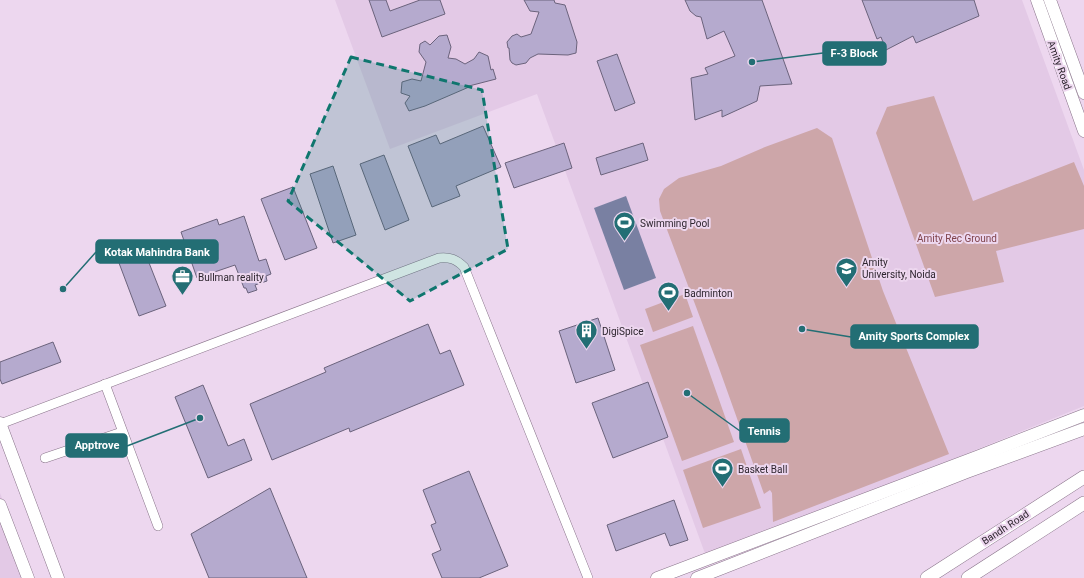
<svg xmlns="http://www.w3.org/2000/svg" width="1084" height="578" viewBox="0 0 1084 578" font-family="Roboto,sans-serif">
	<style>
		.built { fill: #e3c9e6 }
		.green { fill: #cda6a9 }
		.water { fill: #7980a2 }
		.building { fill: #b5aace; stroke: #6b637c }
		.lines { fill: none; stroke-linecap: round; stroke-linejoin: round }
		.minor-casing { stroke: #89748a; stroke-width: 10 }
		.tertiary-casing { stroke: #89748a; stroke-width: 13 }
		.secondary-casing { stroke: #89748a; stroke-width: 14 }
		.minor { stroke: #fff; stroke-width: 9 }
		.tertiary { stroke: #fff; stroke-width: 12 }
		.secondary { stroke: #fff; stroke-width: 13 }
		.marked { fill: #0f766e; fill-opacity: 0.2; stroke: #0f766e; stroke-width: 3; stroke-dasharray: 8 5; stroke-linejoin: round }
		.labels { text-anchor: middle; stroke-width: 4; stroke-linejoin: round; paint-order: stroke }
		.street-label { font-size: 10px; fill: #2d252e; stroke: #edd7ef }
		.poi-label { font-size: 10px; fill: #2d252e; stroke: #edd7ef; text-anchor: start }
		.park-label { font-size: 10px; fill: #7f434c; stroke: #edd7ef }
		.leader { fill: none; stroke: #236e74; stroke-width: 1.5 }
		.callout-dot { fill: #236e74; stroke: #edd7ef; stroke-width: 1.5 }
		.callout { fill: #236e74; stroke: #236e74; stroke-width: 1.5 }
		.callout-label { font-size: 11px; text-anchor: middle; font-weight: bold; fill: #fff }
	</style>
	<rect width="100%" height="100%" fill="#edd7ef"/>
	<!-- built -->
	<g class="built">
		<path d="M335,0h687l62,170v236l-377,153 -170,-465 -147,55z"/>
		<path d="M0,493l32,85h-32z"/>
	</g>
	<!-- green -->
	<g class="green">
		<path d="M934,96l39,105 101,-39 10,24v43l-88,22 8,31 -69,15 -59,-164 11,-26z"/>
		<path d="M817,128l15,10 51,153 66,163 -176,68 -1,-29 -2,-3 -6,4 -45,-126 -59,-157 -1,-12 5,-10 15,-11 42,-12 44,-19z"/>
		<path d="M685,294l8,23 -40,15 -8,-23z"/>
		<path d="M693,326l41,116 -52,19 -42,-116z"/>
		<path d="M741,449l20,59 -58,20 -20,-58z"/>
	</g>
	<!-- water -->
	<path class="water" d="M626,196l30,82 -32,12 -30,-82z"/>
	<!-- building -->
	<g class="building">
		<path d="M369,0h17l4,11 30,-11h20l5,14 -63,23z"/>
		<path d="M524,0h30l1,3 10,2 12,37 -1,11 -8,2 -30,-1 -8,4 -4,5 -10,2 -4,-2 -2,-3 -1,-12h-1l-1,-6 5,-6 5,-2 4,3 10,-3 8,-22 -9,-1z"/>
		<path d="M685,0h77l30,84 -32,2 -3,15 -35,16v-7l-27,10 -4,-42 17,-4 -3,-6 30,-12 -11,-25 -17,8 -6,-22 -5,-1 -6,-5z"/>
		<path d="M862,0h112l5,16 -63,27 -3,-7 -27,14 -5,-13 -4,2z"/>
		<path d="M447,35l4,12 -3,11 8,1 9,5 9,-5 5,-7 9,4 3,14 2,-1 3,10 -27,7v1l-44,19 -16,5 -4,-8 5,-7 -9,-3 1,-11 10,-3 9,2 5,-19 -7,-10 1,-8 5,-3 5,4 9,-9z"/>
		<path d="M617,54l18,49 -20,8 -18,-50z"/>
		<path d="M483,126l18,41 -45,19 4,10 -28,11 -24,-61 28,-11 4,9z"/>
		<path d="M564,143l8,25 -58,20 -9,-25z"/>
		<path d="M643,143l5,17 -47,15 -5,-17z"/>
		<path d="M384,155l25,65 -24,10 -25,-66z"/>
		<path d="M333,166l23,69 -23,8 -23,-69z"/>
		<path d="M293,187l24,61 -32,12 -24,-61z"/>
		<path d="M244,216l15,45 7,-2 5,15 -5,2 1,5 -12,4 2,5 -9,3 -2,-5h-2l-9,-23 -38,13 -16,-46 36,-13 2,6z"/>
		<path d="M142,245l24,61 -27,10 -23,-61z"/>
		<path d="M598,318l17,52 -39,13 -17,-52z"/>
		<path d="M428,324l12,30 10,-4 14,35 -114,47 -1,-4 -77,32 -22,-56 76,-32 -2,-4z"/>
		<path d="M53,342l8,20 -59,22 -2,-5v-17z"/>
		<path d="M648,382l20,55 -55,21 -21,-55z"/>
		<path d="M203,385l25,61 16,-7 8,21 -44,18 -33,-81z"/>
		<path d="M469,471l39,95 -29,12h-37l-10,-24 9,-4 -10,-25 5,-2 -13,-33z"/>
		<path d="M270,488l37,90h-98l-18,-44z"/>
		<path d="M674,500l14,40 -18,6 -5,-13 -49,18 -9,-26z"/>
	</g>
	<g class="lines">
		<defs>
			<g id="minor">
				<path d="M105,384l53,142"/>
				<path d="M0,424l439,-166c11,-1 17,1 25,9l124,311"/>
				<path d="M45,458l77,-26"/>
			</g>
			<g id="tertiary">
				<path d="M1037,0l47,131"/>
				<path d="M1050,0l34,93"/>
				<path d="M0,423l58,155"/>
				<path d="M0,505l28,73"/>
				<path d="M657,578l322,-122 105,-41"/>
				<path d="M697,578l270,-106 117,-43"/>
			</g>
			<g id="secondary">
				<path d="M927,578l157,-101"/>
				<path d="M968,578l116,-75"/>
			</g>
		</defs>
		<!-- minor casing -->
		<use href="#minor" class="minor-casing"/>
		<!-- tertiary casing -->
		<use href="#tertiary" class="tertiary-casing"/>
		<!-- secondary casing -->
		<use href="#secondary" class="secondary-casing"/>
		<!-- minor -->
		<use href="#minor" class="minor"/>
		<!-- tertiary -->
		<use href="#tertiary" class="tertiary"/>
		<!-- secondary -->
		<use href="#secondary" class="secondary"/>
	</g>
	<!-- marked area -->
	<path class="marked" d="M351,57l131,33 26,159 -98,52 -122,-100z"/>
	<!-- icons -->
	<defs>
		<symbol id="stadium-pin" viewBox="-11 -11 22 30"><path d="M0 17L-7.5 6A9.5 9.5 0 1 1 7.5 6Z" fill="#236e74" stroke="#edd7ef"/><path d="M0-5a6.5 5 0 1 0 0 10a6.5 5 0 1 0 0-10ZM-3.5-1.8h7v3.6h-7Z" fill="#fff"/></symbol>
		<symbol id="university-pin" viewBox="-11 -11 22 30"><path d="M0 17L-7.5 6A9.5 9.5 0 1 1 7.5 6Z" fill="#236e74" stroke="#edd7ef"/><path d="M0-5L7-2L0 1L-7-2ZM-4 1L0 2.5L4 1V4Q0 6-4 4Z" fill="#fff"/></symbol>
		<symbol id="office-pin" viewBox="-11 -11 22 30"><path d="M0 17L-7.5 6A9.5 9.5 0 1 1 7.5 6Z" fill="#236e74" stroke="#edd7ef"/><path d="M-6-3h4V-5.5h4V-3h4V5H-6ZM-1-4.5V-3h2v-1.5ZM-6 0V1H6V0Z" fill="#fff"/></symbol>
		<symbol id="building-pin" viewBox="-11 -11 22 30"><path d="M0 17L-7.5 6A9.5 9.5 0 1 1 7.5 6Z" fill="#236e74" stroke="#edd7ef"/><path d="M-4-6H4V6H1V3H-1V6H-4ZM-2.5-4.3h1.7v1.8h-1.7ZM.8-4.3h1.7v1.8H.8ZM-2.5-1h1.7V.8h-1.7ZM.8-1h1.7V.8H.8Z" fill="#fff"/></symbol>
	</defs>
	<g fill-rule="evenodd">
		<use href="#stadium-pin" x="612" y="210" width="25" height="34"/>
		<use href="#university-pin" x="834" y="256" width="25" height="34"/>
		<use href="#office-pin" x="170" y="264" width="25" height="34"/>
		<use href="#stadium-pin" x="656" y="280" width="25" height="34"/>
		<use href="#building-pin" x="574" y="318" width="25" height="34"/>
		<use href="#stadium-pin" x="710" y="456" width="25" height="34"/>
	</g>
	<g class="labels">
		<!-- street labels -->
		<g class="street-label">
			<text transform="translate(1060 65) rotate(70)" y="4">Amity Road</text>
			<text transform="translate(1005 527) rotate(-33)" y="4">Bandh Road</text>
		</g>
		<!-- poi labels -->
		<g class="poi-label">
			<text x="640" y="227">Swimming Pool</text>
			<text x="862" y="266">Amity<tspan x="862" dy="12">University, Noida</tspan></text>
			<text x="198" y="281">Bullman reality</text>
			<text x="684" y="297">Badminton</text>
			<text x="602" y="335">DigiSpice</text>
			<text x="738" y="473">Basket Ball</text>
		</g>
		<!-- park labels -->
		<g class="park-label">
			<text x="957" y="242">Amity Rec Ground</text>
		</g>
	</g>
	<!-- callouts -->
	<path class="leader" d="M752 62L823 53M63 289L96 252M802 329L851 337M687 393L740 431M200 418L127 446"/>
	<g class="callout-dot">
		<circle cx="752" cy="62" r="4"/>
		<circle cx="63" cy="289" r="4"/>
		<circle cx="802" cy="329" r="4"/>
		<circle cx="687" cy="393" r="4"/>
		<circle cx="200" cy="418" r="4"/>
	</g>
	<g class="callout">
		<rect x="823" y="42" width="63" height="23" rx="4"/>
		<rect x="96" y="240" width="122" height="23" rx="4"/>
		<rect x="851" y="325" width="127" height="23" rx="4"/>
		<rect x="740" y="419" width="49" height="23" rx="4"/>
		<rect x="66" y="434" width="61" height="23" rx="4"/>
	</g>
	<g class="callout-label">
		<text x="854" y="57">F-3 Block</text>
		<text x="157" y="256">Kotak Mahindra Bank</text>
		<text x="914" y="340">Amity Sports Complex</text>
		<text x="764" y="435">Tennis</text>
		<text x="97" y="449">Apptrove</text>
	</g>
</svg>
